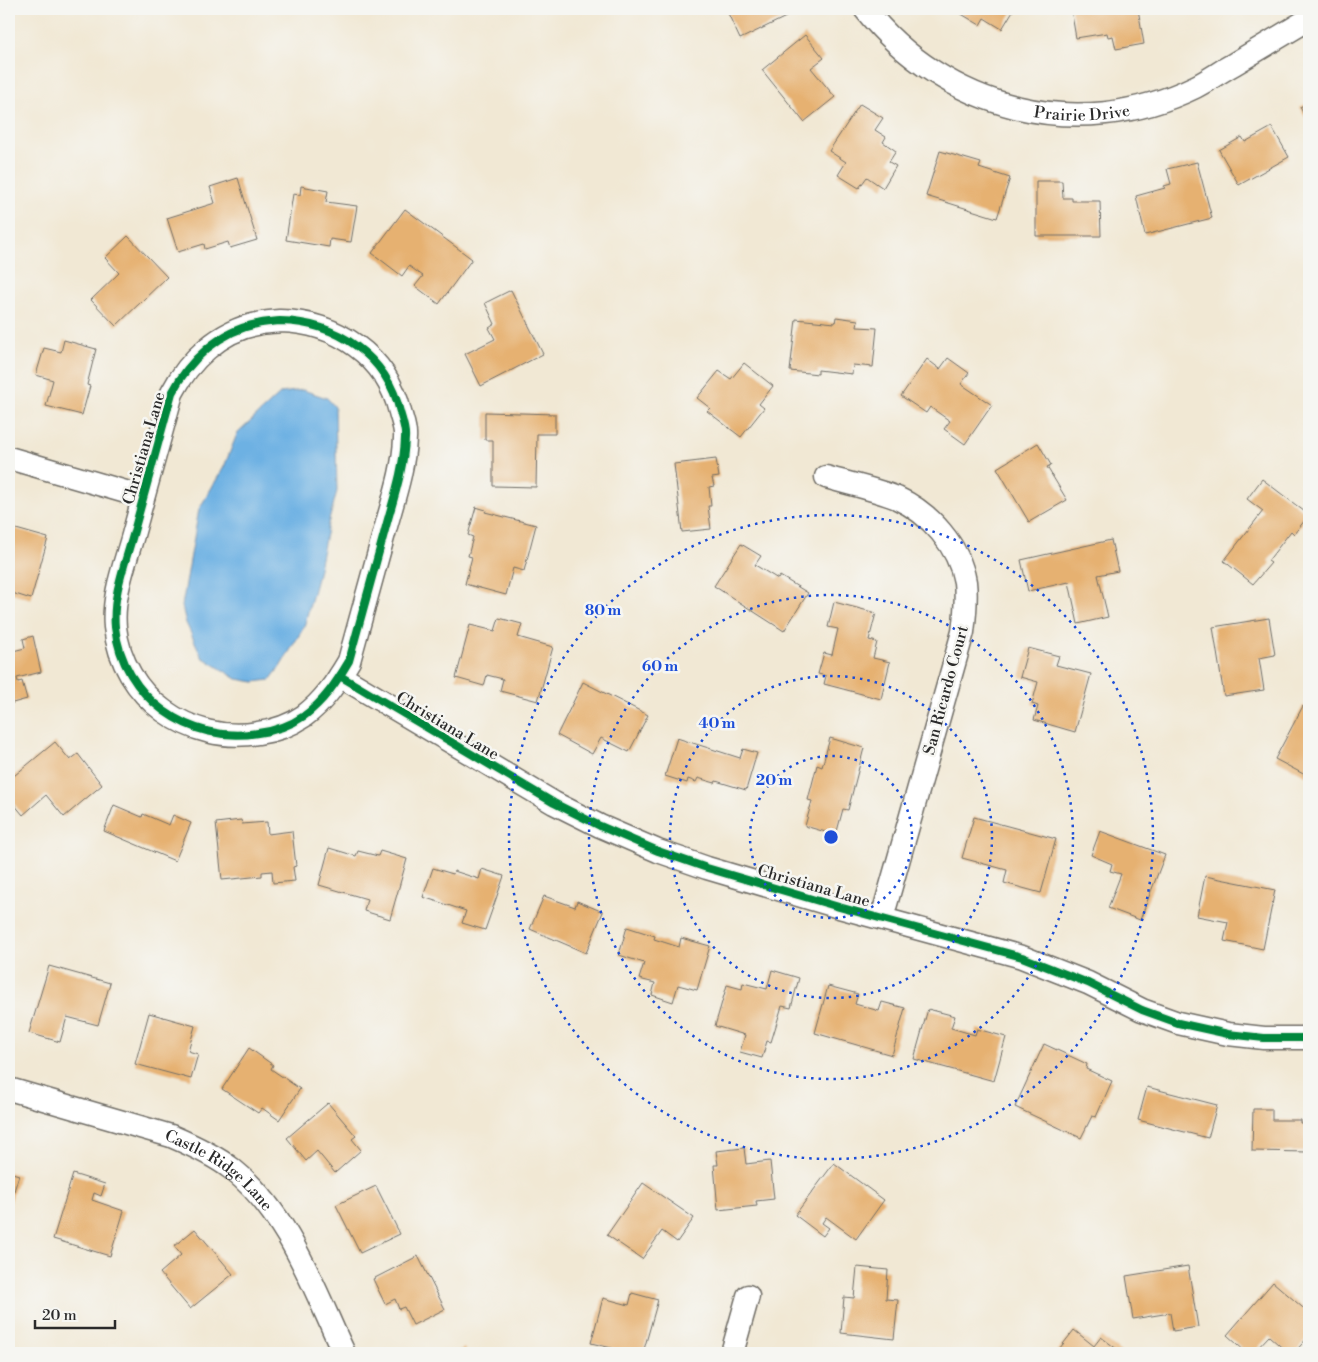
<svg xmlns="http://www.w3.org/2000/svg" width="1318" height="1362" viewBox="0 0 1318 1362" font-family="'Libre Bodoni',serif">
	<style>
		.water { fill: #6db1e3; stroke: #4c6e87 }
		.building { fill: #e6b171 }
		.lines { fill: none; stroke-linecap: round; stroke-linejoin: round }
		.street-casing { stroke: #706d66; stroke-width: 25 }
		.street { stroke: #fff; stroke-width: 22 }
		.cycleway-casing { stroke: #f6f6f2; stroke-width: 11 }
		.cycleway { stroke: #00873e; stroke-width: 8 }
		.ring { fill: none; stroke: #1d4ed8; stroke-width: 2.5; stroke-dasharray: 2.5 5 }
		.labels { text-anchor: middle; stroke-width: 5; stroke-linejoin: round; paint-order: stroke }
		.street-label { font-size: 16px; fill: #2b2b2b; stroke: #f6f6f2 }
		.centre { fill: #1d4ed8; stroke: #f6f6f2; stroke-width: 2.5 }
		.ring-label { font-size: 15px; text-anchor: middle; font-weight: bold; fill: #1d4ed8; stroke: #f6f6f2; stroke-width: 5; stroke-linejoin: round; paint-order: stroke }
	</style>
	<rect width="100%" height="100%" fill="#f6f6f2"/>
	<filter id="ink" filterUnits="userSpaceOnUse"><feTurbulence type="fractalNoise" baseFrequency=".02" numOctaves="2"/><feDisplacementMap in="SourceGraphic" scale="10" xChannelSelector="R" yChannelSelector="G"/><feConvolveMatrix kernelMatrix="1 2 1 2 8 2 1 2 1" color-interpolation-filters="sRGB"/></filter>
	<filter id="wash" filterUnits="userSpaceOnUse"><feTurbulence type="fractalNoise" baseFrequency=".0096" numOctaves="4" result="noise"/><feDisplacementMap in="SourceGraphic" scale="20" xChannelSelector="R" yChannelSelector="G"/><feGaussianBlur stdDeviation="1.12" result="paint"/><feColorMatrix in="noise" values="0 0 0 0 0 0 0 0 0 0 0 0 0 0 0 0 0 1.4 0 .05"/><feComposite in="paint" operator="in"/></filter>
	<g filter="url(#wash)">
		<rect width="100%" height="100%" fill="#f1e8d4"/>
		<!-- water -->
		<path class="water" d="M303,390l24,8 8,9 2,84 -9,33 -11,54 -13,49 -24,40 -10,13 -16,2 -17,-3 -35,-22 -16,-34 -4,-17 17,-97 25,-42 13,-33 44,-41z"/>
		<g id="blocks">
			<!-- building -->
			<g class="building">
				<path d="M726,9h61l3,6 -50,24z"/>
				<path d="M953,9h61l-12,20 -18,-11 -4,7z"/>
				<path d="M1071,9h67l6,35 -28,5 -3,-13 -5,1 -1,-4 -31,5z"/>
				<path d="M805,35l19,23 -13,10 24,29 -31,25 -42,-52z"/>
				<path d="M1309,102v22l-9,-17z"/>
				<path d="M860,104l23,14 -8,12 11,7 -3,5 13,9 -7,11 7,4 -13,22 -16,-11 -8,11 -21,-13 8,-13 -17,-11z"/>
				<path d="M1272,127l17,30 -50,28 -20,-35 23,-13 3,5z"/>
				<path d="M940,151l41,12 -2,5 31,10 -13,40 -71,-22z"/>
				<path d="M1197,162l15,56 -67,17 -9,-39 29,-8 -1,-2 7,-2 -4,-15z"/>
				<path d="M238,178l19,62 -27,8 -2,-6 -23,7 -1,-5 -26,8 -11,-34 48,-15 -5,-16z"/>
				<path d="M1036,181h26l1,17h9v3h28l1,35h-65z"/>
				<path d="M301,186l27,5 -2,11 31,4 -6,36 -21,-3 -1,8 -43,-7 7,-46 7,1z"/>
				<path d="M405,209l67,50 -33,45 -24,-18 8,-10 -14,-10 -7,10 -30,-23z"/>
				<path d="M128,236l39,41 -51,49 -25,-26 28,-27 -14,-15z"/>
				<path d="M511,290l32,64 -62,32 -16,-32 30,-15 -6,-11 6,-4 -10,-21z"/>
				<path d="M836,317l22,3 -1,7 20,1 -4,39 -20,-2 -1,9 -34,-4v4l-28,-3 6,-52 39,4z"/>
				<path d="M64,340l32,9 -9,36 3,1 -8,29 -36,-9 7,-26 -17,-5 8,-27 17,4z"/>
				<path d="M948,358l21,15 -8,11 31,21 -27,39 -21,-15 6,-8 -20,-14 -4,6 -25,-17 26,-37 13,10z"/>
				<path d="M744,363l29,23 -14,18 5,4 -23,29 -34,-26 3,-3 -13,-10 22,-27 12,8z"/>
				<path d="M485,412l70,2v20h-18l-1,53 -43,-1v-46h-8z"/>
				<path d="M1038,443l13,22 -4,2 20,33 -38,22 -32,-54z"/>
				<path d="M716,459l3,18 -7,1 2,8 -5,1 2,19h-3l3,23 -29,3 -8,-68z"/>
				<path d="M1262,479l47,36 -15,19 -3,-3 -23,30 3,2 -18,21 -29,-23 39,-50 -16,-12z"/>
				<path d="M476,507l10,3 -1,2 51,13 -12,46 -11,-3 -7,27 -41,-11 7,-27 -4,-1 5,-19 -5,-2z"/>
				<path d="M9,527l39,11 -17,61 -22,-7z"/>
				<path d="M1111,540l7,31 -20,4 10,42 -30,7 -9,-42 -41,9 -7,-31z"/>
				<path d="M741,544l20,12 -6,9 23,14 2,-3 28,17 -24,38 -70,-45z"/>
				<path d="M834,602l42,11 -7,27 8,2 -4,16 17,4 -9,37 -57,-15 2,-8 -8,-2 6,-21 8,2 6,-26 -10,-2z"/>
				<path d="M499,618l23,6 -4,13 35,10 -15,54 -38,-10 3,-12 -16,-4 -3,11 -28,-8 14,-53 25,6z"/>
				<path d="M1269,618l6,37 -16,3 5,32 -40,6 -11,-69z"/>
				<path d="M33,636l8,36 -24,6 1,4 4,-1 5,18 -18,5v-52l16,-4 -2,-9z"/>
				<path d="M1028,648l31,8 -3,9 35,9 -16,58 -41,-12 4,-14 -6,-2 6,-22 -18,-5z"/>
				<path d="M583,682l65,33 -19,37 -28,-14 -9,16 -35,-19z"/>
				<path d="M1303,706l6,4v67l-34,-18z"/>
				<path d="M677,738l63,20 3,-9 14,4 -11,37 -30,-9 -1,2 -17,-5 -2,4 -8,-3 -1,4 -22,-7z"/>
				<path d="M830,738l34,10 -16,62 -5,-1 -7,26 -31,-9 7,-25 -4,-1 9,-35 5,2z"/>
				<path d="M55,742l15,18 8,-6 24,31 -38,32 -18,-22 -23,20 -14,-17v-18z"/>
				<path d="M114,805l28,12 1,-3 26,11 4,-10 18,8 -16,38 -71,-30z"/>
				<path d="M974,817l82,22 -15,54 -37,-10 3,-13 -45,-12z"/>
				<path d="M241,820l1,4 25,-2 1,12 24,-3 4,35 -3,1 2,14 -22,2 -1,-12 -10,1v4l-40,4 -6,-57z"/>
				<path d="M1100,831l65,24 -25,65 -32,-12 13,-34 -11,-3 2,-7 -21,-9z"/>
				<path d="M329,848l27,8 2,-5 20,5 2,-5 27,8 -17,60 -26,-8 3,-12 -48,-14z"/>
				<path d="M433,868l20,6 1,-3 25,8 3,-10 22,7 -19,54 -23,-7 4,-12 -43,-14z"/>
				<path d="M1205,876l70,14 -12,59 -39,-8 4,-19 -31,-6z"/>
				<path d="M544,896l31,11 2,-6 26,11 -17,41 -56,-24z"/>
				<path d="M627,927l28,9 -1,3 25,8 2,-9 29,8 -13,44 -19,-5 -5,17 -21,-7 3,-12 -16,-4 5,-16 -25,-8z"/>
				<path d="M49,966l61,17 -12,42 -31,-8 -7,25 -31,-9z"/>
				<path d="M772,970l27,8 -8,30 -9,-2 -11,36 -4,-1 -5,17 -22,-6 5,-17 -30,-9 12,-41 15,4 1,-6 24,6z"/>
				<path d="M828,986l30,8 -3,10 24,7 3,-9 23,6 -13,47 -77,-22z"/>
				<path d="M928,1009l27,7 -4,12 24,7 2,-6 29,8 -12,44 -80,-22z"/>
				<path d="M149,1013l46,13 -7,25 10,3 -7,25 -56,-15z"/>
				<path d="M1044,1044l43,20 -1,5 26,12 -16,36 -4,-1 -11,22 -66,-31z"/>
				<path d="M249,1048l24,17 -2,4 29,20 -21,31 -17,-12 -4,5 -36,-24z"/>
				<path d="M1147,1087l70,18 -9,33 -70,-18z"/>
				<path d="M328,1103l28,33 -4,3 9,11 -26,23 -18,-22 -11,10 -19,-23z"/>
				<path d="M1253,1109h19v11h28v3h9v29l-57,-1z"/>
				<path d="M744,1148l2,16 24,-3 4,38 -18,2 1,5 -39,4 -4,-45h4l-2,-14z"/>
				<path d="M834,1163l50,37 -28,39 -30,-22 -4,6 7,5 -6,8 -28,-21z"/>
				<path d="M9,1172l10,3 -10,32z"/>
				<path d="M73,1174l32,10 -4,12 -7,-3 -2,7 32,11 -14,45 -57,-17z"/>
				<path d="M643,1183l51,35 -17,24 -15,-11 -20,28 -35,-24z"/>
				<path d="M376,1186l24,48 -40,19 -24,-48z"/>
				<path d="M195,1229l38,45 -43,35 -30,-36 21,-18 -7,-9z"/>
				<path d="M418,1256l27,53 -32,16 -9,-18 -5,2 -4,-10 -10,5 -12,-25z"/>
				<path d="M1188,1266l10,61 -25,4 -3,-18 -37,6 -7,-43z"/>
				<path d="M857,1267l31,3 -2,29 12,1 -4,39 -53,-6 3,-36 10,1z"/>
				<path d="M1273,1282l36,31v23l-15,17h-6l-19,-17 -16,17h-6l-20,-18z"/>
				<path d="M632,1293l26,7 -15,53h-11l-41,-10 12,-45 26,7z"/>
				<path d="M1074,1330l20,16 7,-9 21,16h-66z"/>
				<path d="M464,1348l3,5h-13z"/>
			</g>
		</g>
	</g>
	<g filter="url(#ink)">
		<use href="#blocks" fill-opacity="0" stroke="#706d66" stroke-width="1"/>
		<g class="lines">
			<defs>
				<g id="street">
					<path id="s1" d="M865,9c80,101 213,135 330,78 14,-7 26,-16 39,-23 25,-15 50,-30 75,-45"/>
					<path d="M280,321c56,1 107,35 120,91 2,8 6,17 5,26 -1,31 -12,62 -20,92 -12,44 -24,88 -36,131 -13,22 -25,40 -45,55 -13,9 -30,15 -46,17 -68,12 -136,-36 -143,-106 -3,-31 10,-63 18,-92 13,-48 26,-95 39,-142 17,-33 48,-62 85,-69 7,-2 15,-2 23,-3z"/>
					<path d="M9,458l134,39"/>
					<path d="M826,477c24,7 49,12 71,21 33,15 62,48 68,84 2,17 0,34 -2,50l-81,286"/>
					<path d="M340,676l214,127 46,23 58,25 49,17 132,39 183,50 66,26 54,27 36,13 50,11 36,4h45"/>
					<path id="s2" d="M9,1089l162,47c21,9 43,19 61,33 57,45 82,120 112,184"/>
					<path d="M732,1353l16,-57"/>
				</g>
			</defs>
			<!-- street casing -->
			<use href="#street" class="street-casing"/>
			<!-- street -->
			<use href="#street" class="street"/>
			<defs>
				<g id="cycleway">
					<path d="M280,321c56,1 107,35 120,91 2,8 6,17 5,26 -1,31 -12,62 -20,92 -12,44 -24,88 -36,131 -13,22 -25,40 -45,55 -13,9 -30,15 -46,17 -68,12 -136,-36 -143,-106 -3,-31 10,-63 18,-92 13,-48 26,-95 39,-142 17,-33 48,-62 85,-69 7,-2 15,-2 23,-3z"/>
					<path d="M340,676l214,127 46,23 58,25 49,17 132,39 183,50 66,26 54,27 36,13 50,11 36,4h45"/>
				</g>
			</defs>
			<!-- cycleway casing -->
			<use href="#cycleway" class="cycleway-casing"/>
			<!-- cycleway -->
			<use href="#cycleway" class="cycleway"/>
		</g>
	</g>
	<!-- distance rings -->
	<g class="ring">
		<circle cx="831" cy="837" r="81"/>
		<circle cx="831" cy="837" r="161"/>
		<circle cx="831" cy="837" r="242"/>
		<circle cx="831" cy="837" r="322"/>
	</g>
	<g class="labels">
		<!-- street labels -->
		<g class="street-label">
			<text dy="6" stroke="none"><textPath href="#s1" startOffset="250">Prairie Drive</textPath></text>
			<text transform="translate(143 448) rotate(-74)" y="6">Christiana Lane</text>
			<text transform="translate(945 690) rotate(-75)" y="6">San Ricardo Court</text>
			<text transform="translate(448 725) rotate(31)" y="6">Christiana Lane</text>
			<text transform="translate(814 885) rotate(16)" y="6">Christiana Lane</text>
			<text dy="6" stroke="none"><textPath href="#s2" startOffset="228">Castle Ridge Lane</textPath></text>
		</g>
	</g>
	<circle cx="831" cy="837" r="8" class="centre"/>
	<g class="ring-label">
		<text x="603" y="615">80 m</text>
		<text x="660" y="671">60 m</text>
		<text x="717" y="728">40 m</text>
		<text x="774" y="785">20 m</text>
	</g>
	<!-- margin -->
	<rect width="1318" height="1362" fill="none" stroke="#f6f6f2" stroke-width="30"/>
	<!-- scale -->
	<path d="M35 1320v8h80v-8" fill="none" stroke="#2b2b2b" stroke-width="2.5"/>
	<text x="42" y="1320" font-size="15" fill="#2b2b2b" stroke="#f6f6f2" stroke-width="4" paint-order="stroke">20 m</text>
</svg>
